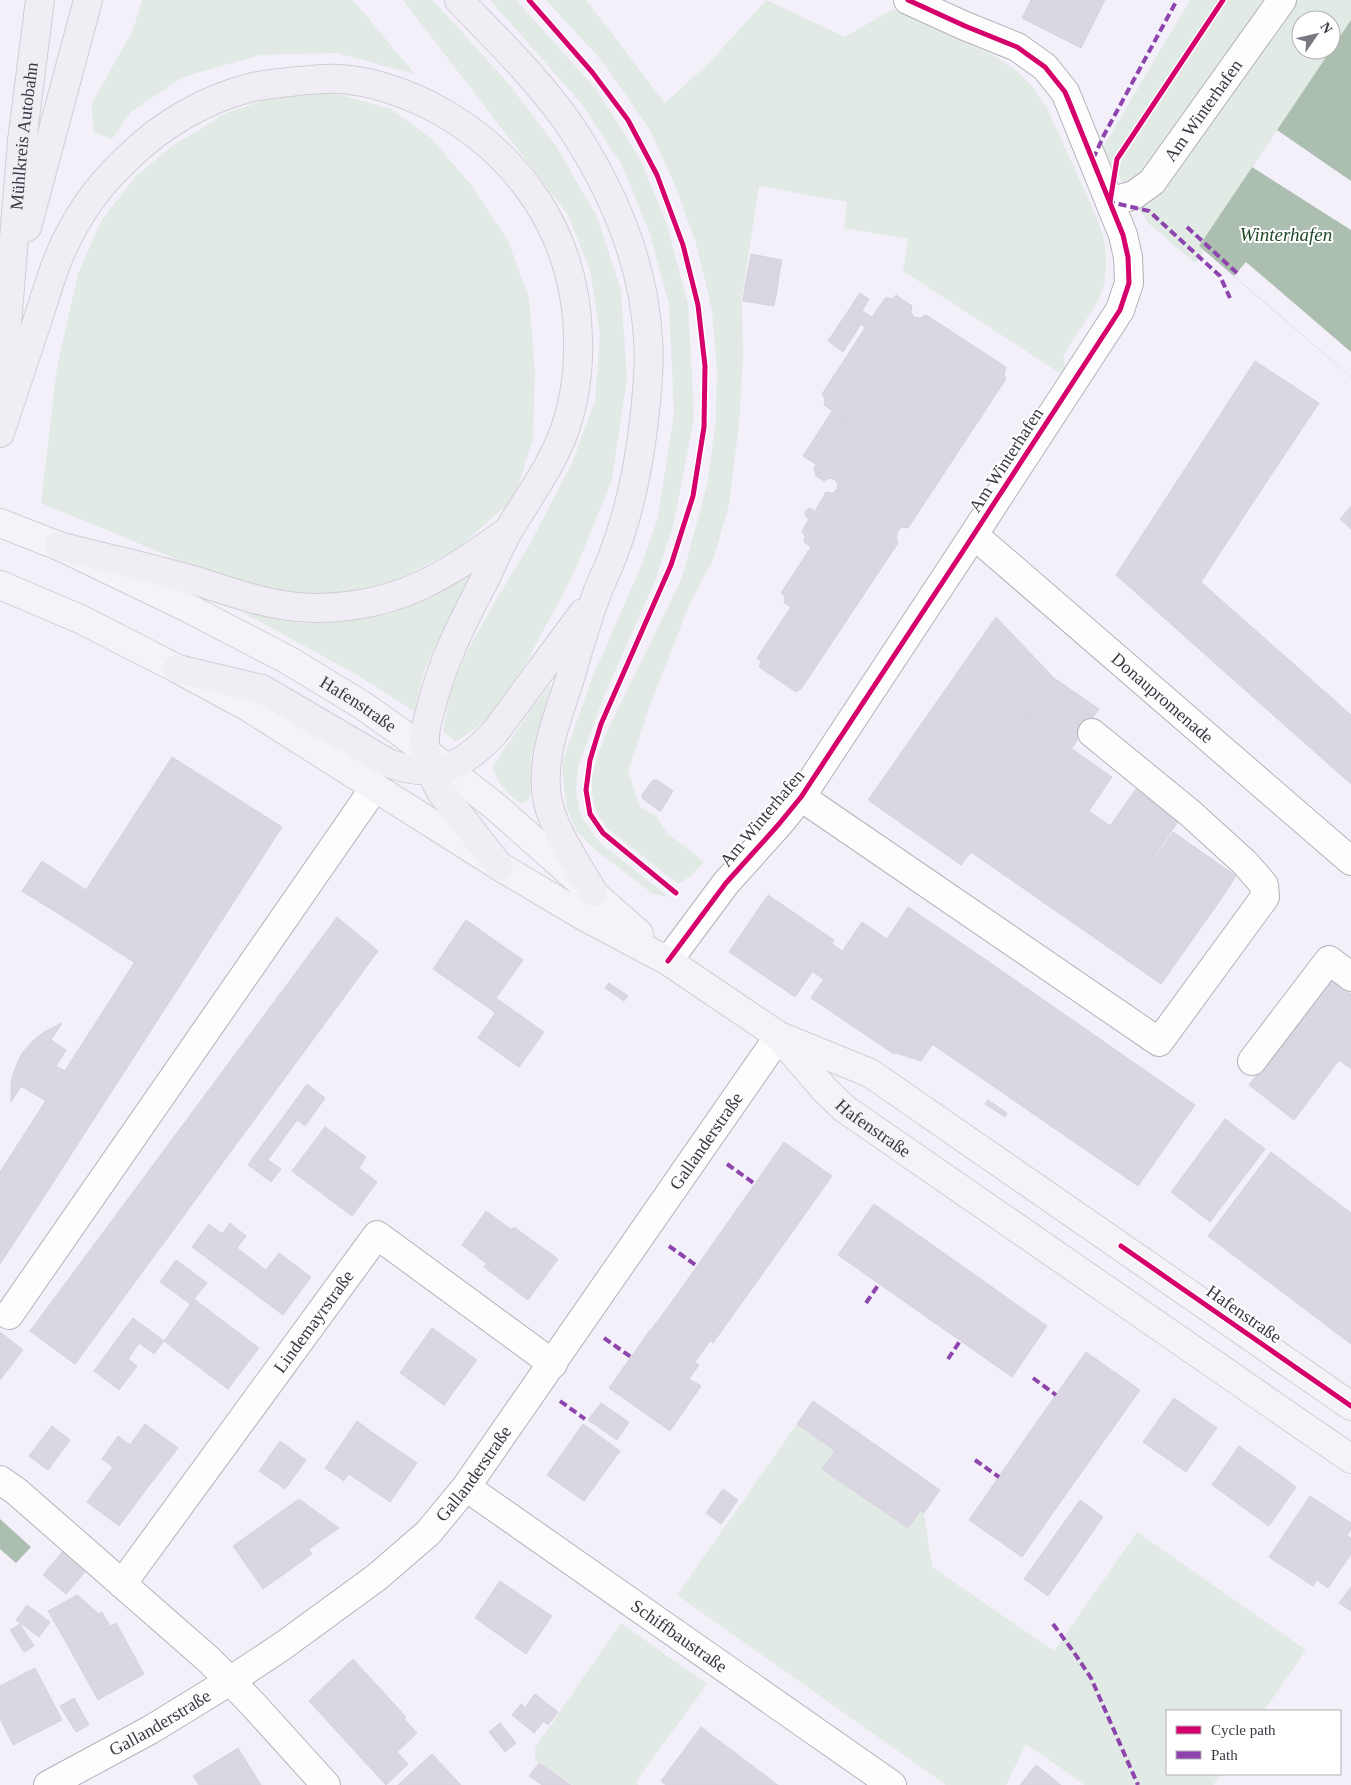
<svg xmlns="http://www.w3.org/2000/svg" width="1351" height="1785" viewBox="0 0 1351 1785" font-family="Georgia,serif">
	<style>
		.green { fill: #e1eae5 }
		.water { fill: #acbeaf }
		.pier { fill: #f3f0fa }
		.building { fill: #dad6e2; stroke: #d7d4dd }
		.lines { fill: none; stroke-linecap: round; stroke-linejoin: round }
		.minor-casing { stroke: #b4b1b9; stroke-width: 30 }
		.major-casing { stroke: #d0ced4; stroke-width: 30 }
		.highway-casing { stroke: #d0ced4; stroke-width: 30 }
		.minor { stroke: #fdfdfe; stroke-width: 28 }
		.major { stroke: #f5f3f8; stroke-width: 28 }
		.highway { stroke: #f0edf5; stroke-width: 28 }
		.quiet { stroke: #8e44ad; stroke-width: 4; stroke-dasharray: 8 4; stroke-linecap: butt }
		.cycleway-casing { stroke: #fff; stroke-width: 8 }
		.cycleway { stroke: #d6006c; stroke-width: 5 }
		.labels { text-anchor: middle; stroke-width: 4; stroke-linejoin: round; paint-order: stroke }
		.street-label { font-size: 18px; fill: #3b3841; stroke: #fff }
		.water-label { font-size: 19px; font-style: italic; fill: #1f4926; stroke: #fff }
	</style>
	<rect width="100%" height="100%" fill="#f3f0fa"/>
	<!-- green -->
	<g class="green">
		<path d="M142,0h211l62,74 -79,-21 -76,2 -77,22 -52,35 -19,27 -19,-7 -1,-29 41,-73z"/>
		<path d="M403,0h30l75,83 48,63 41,70 24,74 6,88 -15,101 -38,94 -57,107 -35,43 -26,19 -13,-11 8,-40 14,-36 30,-53 35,-58 42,-81 23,-62 5,-67 -10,-64 -22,-55z"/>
		<path d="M490,0h26l80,89 44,70 27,66 21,79 6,113 -20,106 -19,58 -49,110 -28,76 -2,25 4,21 9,15 12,16 68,53 -16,-3 -60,-46 -16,-17 -11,-25 -4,-43 31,-87 47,-107 18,-52 16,-103 -5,-109 -19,-71 -27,-67 -42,-64z"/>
		<path d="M546,0h40l79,103 44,-40 57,-63 79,37 48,-28 99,46 21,13 18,17 16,23 49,108 7,19 3,19v16l-2,15 -6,16 -35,55 3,14 -6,3 -157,-102 5,-32 -64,-11 3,-26 -88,-16 -17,111 1,63 -4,63 -10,82 -16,55 -23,43 -39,99 -23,70 12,35 17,10 10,16 37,29 -13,14 -13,8 -71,-56 -11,-17 -4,-17v-17l7,-25 11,-27 72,-147 26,-97 8,-63 1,-49 -5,-59 -16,-67 -22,-60 -24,-53 -47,-68z"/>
		<path d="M1190,0h161v20l-20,30v-30h-30v30h30l-131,195 5,5 -10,13 -47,-40 -46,-74z"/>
		<path d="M334,93l57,16 41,30 40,47 36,55 21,57 6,73 -2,68 -19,60 -57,50 -64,33 -64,14 -66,-6 -77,-27 -145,-60 16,-136 21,-93 23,-53 35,-45 36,-30 54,-33 51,-17z"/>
		<path d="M476,570l-32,58 -20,43 -10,40 -57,-36 -115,-63 58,11 45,-2 47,-8 43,-18z"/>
		<path d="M551,684l-20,73 -1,40 -3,4 -5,2c-14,-6 -27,-23 -29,-37l39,-58z"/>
		<path d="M797,1424l127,89 8,54 122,84 83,-119 169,118 -42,61h-97v63h54l-8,11h-128l-59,-41 -20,41h-60l-269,-190z"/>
		<path d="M621,1623l86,61 -70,96 1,5h-65l-38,-25v-12z"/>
	</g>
	<!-- water -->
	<g class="water">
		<path d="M1351,20v357l-152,-131z"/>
		<path d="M0,1519l31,28 -15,16 -16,-14z"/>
	</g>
	<!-- pier -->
	<g class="pier">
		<path d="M1277,130l74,51v49l-99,-63z"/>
		<path d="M1246,262l105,90v25l-117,-101z"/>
	</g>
	<!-- building -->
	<g class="building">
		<path d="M1031,0h74l-24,48 -59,-30z"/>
		<path d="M751,254l31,6 -3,15 -31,-5z"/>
		<path d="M748,270l31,5 -2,16 -32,-6z"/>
		<path d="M745,285l32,6 -3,15 -31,-5z"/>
		<path d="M860,293l9,6 -7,12 10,6 14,-20 6,2 4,-4 16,11 -1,6 3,5 -68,103 -22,-15 1,-6 -3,-5 43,-66 -4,-4 -18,28 -15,-11z"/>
		<path d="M926,315l80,52 -2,7 2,5 -98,149 -6,-1 -4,4 -61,-42 1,-5 -4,-5 -5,-1 -5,3 -8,-5 -2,-8 100,-151 6,1z"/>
		<path d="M1255,361l64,42 -71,107 -63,-41z"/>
		<path d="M832,411l14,9 -29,45 -14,-9z"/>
		<path d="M1185,469l63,41 -47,72 78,69 -34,39 -129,-115z"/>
		<path d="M837,489l61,42 -2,6 2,6 -97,146 -5,3 -37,-25 2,-5 -4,-4 34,-51 -7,-4 1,-6 -4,-4 30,-46 -7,-5 1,-5 -3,-6 7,-12 -3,-2 -1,-5 4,-4 6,3 11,-19 7,1z"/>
		<path d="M1351,506v23l-11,-10z"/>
		<path d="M996,617l58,61 -27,39 -68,-47z"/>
		<path d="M1279,651l72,64v69l-106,-94z"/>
		<path d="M959,670l68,47 -24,34 216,151 -58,82 -190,-132 -10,13 -93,-65z"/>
		<path d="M1054,678l45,31 -28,40 -44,-32z"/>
		<path d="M1027,717l85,60 -23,34 -86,-60z"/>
		<path d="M172,757l110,70 -105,163 -110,-71z"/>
		<path d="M653,780h4l16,11 -12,20 -3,-1 -16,-12v-3z"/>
		<path d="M1136,789l43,31 -25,37 -44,-31z"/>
		<path d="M1173,832l63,44 -17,26 -64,-44z"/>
		<path d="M42,861l44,29 -19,29 -45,-28z"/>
		<path d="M768,895l66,45 -39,57 -66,-45z"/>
		<path d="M908,907l81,55 -68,99 -25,-8 -2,1 -83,-56 51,-76 25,17z"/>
		<path d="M337,917l41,34 -303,413 -45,-33z"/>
		<path d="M466,920l57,40 -34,48 -56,-39z"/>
		<path d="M831,943l11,8 -19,28 -11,-8z"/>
		<path d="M989,962l206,143 -57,81 -206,-142z"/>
		<path d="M134,963l43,27 -141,219 -36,-24v-13z"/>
		<path d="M1330,978l21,16v75l-12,-9 -45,60 -45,-35z"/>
		<path d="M609,983l19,13 -4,5 -19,-13z"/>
		<path d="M496,998l48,34 -25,35 -41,-29 17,-25 -6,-5z"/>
		<path d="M62,1023l-11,17 -40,62v-19l3,-12 8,-18 12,-13 10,-8z"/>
		<path d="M51,1040l15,10 -10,16 9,5 -19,30 -25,-15z"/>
		<path d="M307,1084l18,14 -20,28 -18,-14z"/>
		<path d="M988,1100l19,13 -2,4 -20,-13z"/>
		<path d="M287,1112l10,8 -29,40 -11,-8z"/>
		<path d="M1225,1119l40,30 -55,73 -39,-30z"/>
		<path d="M325,1127l41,30 -7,11 18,14 -25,34 -60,-45z"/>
		<path d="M784,1142l48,34 -59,83 -47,-34z"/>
		<path d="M257,1152l24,17 -10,13 -23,-17z"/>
		<path d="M1271,1152l80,61v131l-143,-108z"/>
		<path d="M0,1185l36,24 -36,55z"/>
		<path d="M874,1204l87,61 -36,51 -87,-61z"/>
		<path d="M486,1211l26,19 -25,34 -25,-19z"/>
		<path d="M230,1223l16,13 -9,12 29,22 13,-17 32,24 -28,38 -91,-68 17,-23 13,10z"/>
		<path d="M726,1225l47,34 -60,84 -47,-33z"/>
		<path d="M514,1227l44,32 -30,41 -44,-33z"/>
		<path d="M176,1260l31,23 -17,21 -30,-22z"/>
		<path d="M961,1265l86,61 -35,51 -87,-61z"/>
		<path d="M194,1299l65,49 -31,41 -64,-48z"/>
		<path d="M666,1310l44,31 -15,21 -45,-31z"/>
		<path d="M133,1318l31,23 -10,13 -31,-23z"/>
		<path d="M432,1328l45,32 -33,45 -44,-32z"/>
		<path d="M650,1330l49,35 -10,14 12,7 -31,45 -61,-43z"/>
		<path d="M123,1331l16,12 -11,16 9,7 -18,24 -25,-19z"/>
		<path d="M0,1332l23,18 -23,30z"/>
		<path d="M1086,1352l54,38 -59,83 -54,-37z"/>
		<path d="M1174,1398l43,30 -31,44 -43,-30z"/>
		<path d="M813,1401l127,89 -16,23 -127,-89z"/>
		<path d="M601,1403l28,19 -12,18 -29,-20z"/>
		<path d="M357,1421l19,14 -32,46 -19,-13z"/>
		<path d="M145,1424l33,24 -33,43 -43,-32 16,-23 12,9z"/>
		<path d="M583,1424l37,27 -36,50 -37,-26z"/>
		<path d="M52,1426l18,14 -22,30 -19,-14z"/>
		<path d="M376,1435l41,28 -27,39 -41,-28z"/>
		<path d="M1027,1436l54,37 -59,84 -53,-37z"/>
		<path d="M280,1441l26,19 -21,29 -26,-18z"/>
		<path d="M1239,1446l44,31 -28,39 -43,-31z"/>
		<path d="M835,1451l85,60 -12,17 -86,-59z"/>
		<path d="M113,1467l32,24 -26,35 -32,-24z"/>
		<path d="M1283,1477l13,10 -27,39 -14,-10z"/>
		<path d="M723,1489l15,11 -17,24 -15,-11z"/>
		<path d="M1310,1496l41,27v6l-38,57 -44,-29z"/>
		<path d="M299,1499l40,29 -30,21 -27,-38z"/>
		<path d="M1080,1500l23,17 -55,79 -24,-17z"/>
		<path d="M282,1511l30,43 -49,35 -30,-43z"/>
		<path d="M1347,1535l4,3v16l-23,34 -11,-8z"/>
		<path d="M62,1552l23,20 -19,22 -23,-19z"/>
		<path d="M500,1581l52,35 -26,38 -51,-36z"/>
		<path d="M1351,1587v24l-12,-8z"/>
		<path d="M77,1595l22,19 -37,21 -14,-24z"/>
		<path d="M27,1605l23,17 -11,15 -23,-17z"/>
		<path d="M102,1612l8,14 6,-3 28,51 -46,26 -36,-65z"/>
		<path d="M20,1624l14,22 -10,6 -14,-22z"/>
		<path d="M353,1659l53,58 -44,42 -53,-58z"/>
		<path d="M35,1668l27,52 -49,25 -13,-26v-33z"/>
		<path d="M535,1694l23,18 -10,13 -22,-19z"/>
		<path d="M74,1698l15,27 -13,7 -16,-26z"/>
		<path d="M521,1704l23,17 -10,12 -22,-18z"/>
		<path d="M404,1719l13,14 -42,40 -13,-14z"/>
		<path d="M500,1723l16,20 -11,9 -16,-20z"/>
		<path d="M701,1727l77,58h-112l-5,-4z"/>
		<path d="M238,1748l23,37h-62l-6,-9z"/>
		<path d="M397,1752l11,12 -22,21 -11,-12z"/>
		<path d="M432,1754l29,31h-63z"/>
		<path d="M539,1763l32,22h-29l-13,-9z"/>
		<path d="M1036,1765l25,20h-41z"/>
	</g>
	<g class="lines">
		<defs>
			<g id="minor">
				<path id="s1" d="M1110,202l24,-7 18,-13 130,-182"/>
				<path id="s2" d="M974,535l377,326"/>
				<path d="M801,797l358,245 106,-145 -1,-12 -19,-22 -55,-50 -98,-80"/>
				<path d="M668,961l58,-78 53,-59 22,-27 162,-246 157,-241 9,-27 -1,-26 -5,-22 -55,-136 -3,-7 -20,-25 -28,-20 -52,-21 -57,-26"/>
				<path d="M1252,1061l77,-101 22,17"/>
				<path d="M9,1315l366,-528"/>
				<path d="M0,1480l16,11 192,168 41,41 77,85"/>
				<path id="s3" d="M466,1487l426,298"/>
				<path id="s4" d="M122,1584l255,-349 176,129"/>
				<path id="s5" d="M48,1785l102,-55 80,-49 54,-36 93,-68 51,-44 38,-46 313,-451"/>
			</g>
			<g id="major">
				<path id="s6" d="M0,523l59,23 131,63 98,51 74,45 41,29 94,74 142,126"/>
				<path d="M0,585l80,34 98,50 70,38 251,159 86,51 83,44 111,75 91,37 481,333"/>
				<path id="s7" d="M781,1039l44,51 20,19 506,350"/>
			</g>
			<g id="highway">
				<path d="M459,0c40,42 84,84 116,133 39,61 69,132 73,206 2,20 0,42 -2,63 -5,53 -14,104 -33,153 -5,14 -12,27 -17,41 -11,29 -19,59 -28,89 -11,33 -25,69 -22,105 3,35 30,72 47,102"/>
				<path d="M27,227l61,-227"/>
				<path id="s8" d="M1,397l21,-256 18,-141"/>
				<path d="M0,433c13,-38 25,-76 38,-114 10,-32 19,-64 36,-93 14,-26 36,-52 58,-72 31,-30 74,-55 117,-66 16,-4 32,-5 49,-7 14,-1 29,-3 42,-2 31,2 62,13 89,26 91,47 147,130 149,233 1,30 -3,62 -13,91 -13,37 -36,67 -55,99 -10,17 -17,35 -25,51 -21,41 -42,80 -53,125 -3,11 -7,23 -7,34 -1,19 7,38 16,54l58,74"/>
				<path d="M59,546c46,12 92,22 137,35 27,8 52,18 80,23 47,9 102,2 146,-19 30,-14 56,-33 83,-52"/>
				<path d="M178,669l84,20 126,74c47,17 75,4 107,-31l88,-119"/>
			</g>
		</defs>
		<!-- minor casing -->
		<use href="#minor" class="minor-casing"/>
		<!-- major casing -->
		<use href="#major" class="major-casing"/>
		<!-- highway casing -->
		<use href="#highway" class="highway-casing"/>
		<!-- minor -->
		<use href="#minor" class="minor"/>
		<!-- major -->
		<use href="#major" class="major"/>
		<!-- highway -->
		<use href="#highway" class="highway"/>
		<!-- quiet -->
		<g class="quiet">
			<path d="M1093,159l11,-24 73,-135"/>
			<path d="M1111,199l-1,3 39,9 71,65 10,22"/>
			<path d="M1187,227l50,46"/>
			<path d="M727,1164l28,20"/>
			<path d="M669,1246l28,20"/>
			<path d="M866,1303l13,-19"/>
			<path d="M604,1338l27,19"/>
			<path d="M948,1359l12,-18"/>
			<path d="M1033,1378l23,17"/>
			<path d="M560,1401l25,18"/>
			<path d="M975,1460l24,17"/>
			<path d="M1053,1624l20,27 18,27 47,107"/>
		</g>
		<defs>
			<g id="cycleway">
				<path d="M529,0l63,72 36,48 29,55 26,70 15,60 7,61 -1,61 -11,69 -22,69 -70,159 -11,36 -4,30 4,24 13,19 73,60"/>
				<path d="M1110,202l7,-43 106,-159"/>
				<path d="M668,961l58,-78 53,-59 22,-27 162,-246 157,-241 9,-27 -1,-26 -5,-22 -55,-136 -3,-7 -20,-25 -28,-20 -52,-21 -57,-26"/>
				<path d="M1121,1246l230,160"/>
			</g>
		</defs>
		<!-- cycleway casing -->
		<use href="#cycleway" class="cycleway-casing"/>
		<!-- cycleway -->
		<use href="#cycleway" class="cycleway"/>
	</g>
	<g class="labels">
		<!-- street labels -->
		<g class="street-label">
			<text dy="6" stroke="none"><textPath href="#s1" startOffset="135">Am Winterhafen</textPath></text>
			<text dy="6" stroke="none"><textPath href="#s8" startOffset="262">Mühlkreis Autobahn</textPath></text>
			<text transform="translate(1006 460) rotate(-57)" y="6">Am Winterhafen</text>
			<text dy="6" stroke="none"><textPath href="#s2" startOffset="249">Donaupromenade</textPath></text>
			<text dy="6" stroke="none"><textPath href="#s6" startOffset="402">Hafenstraße</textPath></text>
			<text transform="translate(762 818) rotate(-50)" y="6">Am Winterhafen</text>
			<text dy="6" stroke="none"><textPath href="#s7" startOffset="129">Hafenstraße</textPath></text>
			<text dy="6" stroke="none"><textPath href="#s5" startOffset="938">Gallanderstraße</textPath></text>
			<text transform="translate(1244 1314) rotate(35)" y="6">Hafenstraße</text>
			<text dy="6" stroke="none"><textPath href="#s4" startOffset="325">Lindemayrstraße</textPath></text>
			<text dy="6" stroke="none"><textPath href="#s5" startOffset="532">Gallanderstraße</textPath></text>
			<text dy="6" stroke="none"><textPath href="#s3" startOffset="260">Schiffbaustraße</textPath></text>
			<text dy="6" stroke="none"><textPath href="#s5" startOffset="128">Gallanderstraße</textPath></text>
		</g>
		<!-- water labels -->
		<g class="water-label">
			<text x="1286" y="241">Winterhafen</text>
		</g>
	</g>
	<!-- legend -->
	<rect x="1166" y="1710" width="175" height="65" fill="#ffffff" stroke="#b1afb3"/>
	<rect x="1176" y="1726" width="25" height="8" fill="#d6006c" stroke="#b1afb3"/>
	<text x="1211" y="1735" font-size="15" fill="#3b3841">Cycle path</text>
	<rect x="1176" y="1751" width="25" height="8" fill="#8e44ad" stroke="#b1afb3"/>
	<text x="1211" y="1760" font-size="15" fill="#3b3841">Path</text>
	<!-- north arrow -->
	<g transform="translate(1316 35) rotate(56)"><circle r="24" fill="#ffffff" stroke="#b1afb3"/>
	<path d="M0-4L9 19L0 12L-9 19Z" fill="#7b7882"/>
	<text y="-8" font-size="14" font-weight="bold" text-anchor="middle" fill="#3b3841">N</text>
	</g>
</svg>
